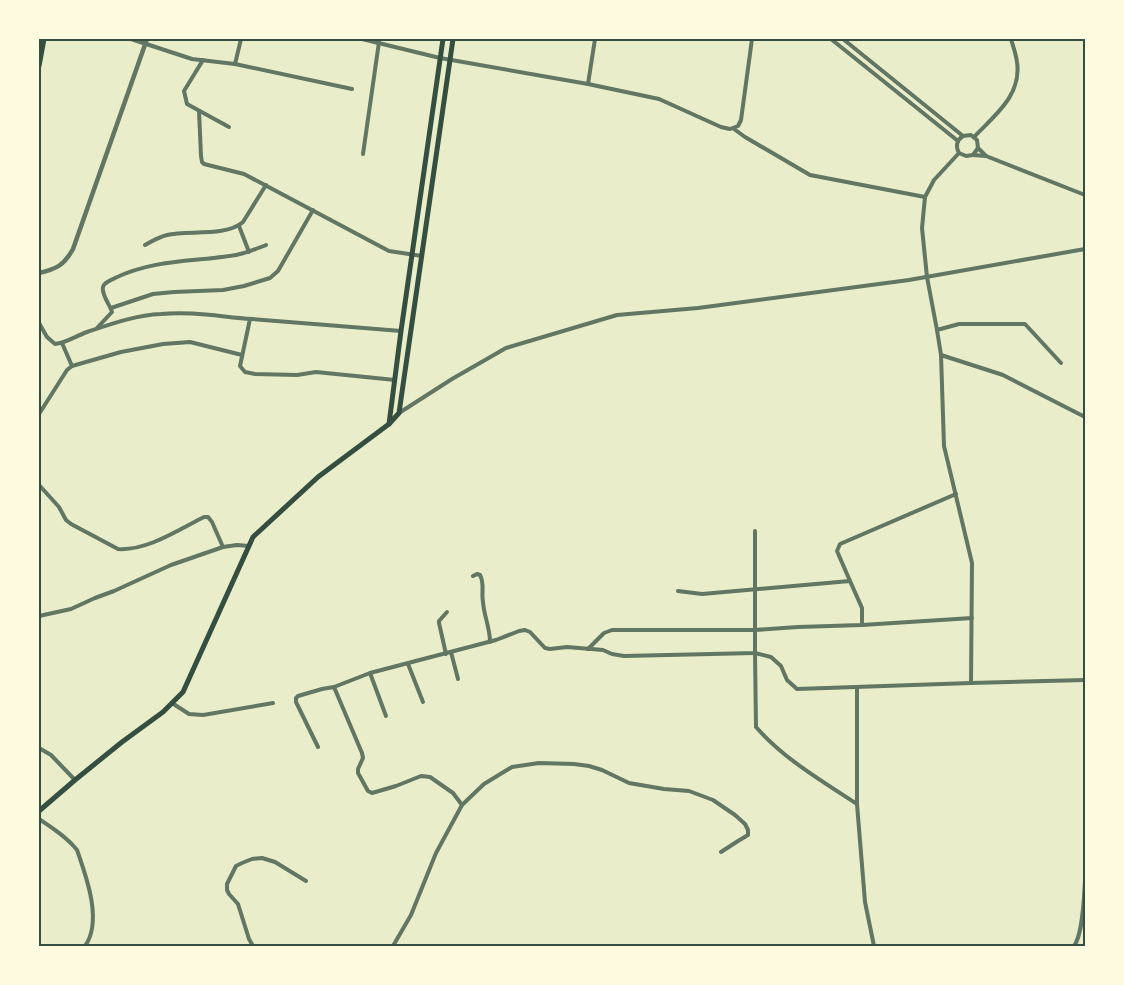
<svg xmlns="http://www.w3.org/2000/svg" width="1124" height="985" viewBox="0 0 1124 985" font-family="Signika,sans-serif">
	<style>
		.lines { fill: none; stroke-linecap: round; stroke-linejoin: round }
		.minor { stroke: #617663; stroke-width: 4 }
		.tertiary { stroke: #617663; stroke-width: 4.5 }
		.secondary { stroke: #344e41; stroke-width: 5 }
		.neatline { fill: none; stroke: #344e41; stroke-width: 2 }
	</style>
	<rect width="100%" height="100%" fill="#e9edc9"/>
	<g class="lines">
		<!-- minor -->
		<g class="minor">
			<path d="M131,39l61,20 43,5 117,25"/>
			<path d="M362,39l78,19 148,26 71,15 62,28 9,2 8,-3 3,-6 11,-81"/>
			<path d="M831,39l127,102"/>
			<path d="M843,39l120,97"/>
			<path d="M203,60l-19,31 3,13 42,23"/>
			<path d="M235,64l6,-25"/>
			<path d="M588,84l7,-45"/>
			<path d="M199,111l2,45 1,6 2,2 40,10 145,77 33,5"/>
			<path d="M734,129l11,8 65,38 115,22"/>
			<path d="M974,137c21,-22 48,-42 43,-75 -1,-8 -4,-16 -6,-23"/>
			<path d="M978,148l-5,7 -7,1 -7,-3c-4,-7 -2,-13 4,-17l8,-1 6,5 1,8 8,8"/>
			<path d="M959,153l-25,27 -9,17 -3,31 5,49 10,53 4,25 3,91 28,117 -1,120"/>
			<path d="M363,154l16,-112"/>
			<path d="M973,155l13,1 99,39"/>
			<path d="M239,226l10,26"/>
			<path d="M145,245c7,-4 14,-8 22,-10 21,-5 59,2 76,-13l23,-37"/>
			<path d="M111,308l42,-14 21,-2 49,-2 21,-4 26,-8 8,-7 35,-61"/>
			<path d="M250,319l-10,47 5,6 10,2 42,1 19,-3 79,8"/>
			<path d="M39,323l8,14 8,7c11,-1 21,-8 32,-12 24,-8 49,-17 74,-18 30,-3 61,3 91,5 50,4 99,8 149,12"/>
			<path d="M97,328l15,-16c-2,-7 -11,-18 -9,-25 1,-5 7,-6 12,-9 39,-19 79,-16 121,-23 11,-2 20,-6 30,-10"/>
			<path d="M937,330l22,-6h66l36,39"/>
			<path d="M941,355l62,20 82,42"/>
			<path d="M72,366l49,-14 42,-8 27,-2 52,13"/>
			<path d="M399,413l53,-34 54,-31 111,-33 81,-7 211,-28 176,-31"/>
			<path d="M39,414l28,-44 5,-4 -10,-23"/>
			<path d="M39,485l20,22 7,13 5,4 47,25c29,2 60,-19 86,-32h4l4,5 11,25"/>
			<path d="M473,576l4,-2 3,1c5,9 1,17 3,27 1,14 7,26 7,40"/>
			<path d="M850,581l-13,-30 3,-7 116,-50"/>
			<path d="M678,591l24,3 148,-13 12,27v17"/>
			<path d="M39,616l32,-7 24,-11 19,-7 57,-26 52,-18 14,-2 12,1"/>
			<path d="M588,649l16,-16 8,-3h143v-99"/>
			<path d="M451,652l7,27"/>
			<path d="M446,654l-7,-31v-2l8,-9"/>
			<path d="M408,664l15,38"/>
			<path d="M370,673l16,43"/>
			<path d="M334,687l28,66 1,5 -5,11v4l10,18 4,2 24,-7 25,-10 9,1 23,16 9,12"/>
			<path d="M857,687v117l8,98 9,44"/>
			<path d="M172,703l17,11 14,1 70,-12"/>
			<path d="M318,747l-22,-45v-4l2,-2 24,-7 12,-2 36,-14 126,-33 23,-9 6,-1 5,2 15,16 5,1 17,-2 36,3 9,4 12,2 131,-3v-23l43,-3 64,-2 110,-7"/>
			<path d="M39,748l12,7 24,25"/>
			<path d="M857,804c-35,-23 -73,-45 -101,-77l-1,-74 16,4 10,9 6,14 10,9 174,-6 114,-3"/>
			<path d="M39,819c13,9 28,18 38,31 9,26 26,71 8,96"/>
			<path d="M253,946l-4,-7 -11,-35 -9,-10 -2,-4v-6l9,-18 6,-3 10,-4 10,-1 13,4 31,19"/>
			<path d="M393,946l18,-31 25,-62 26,-48 22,-21 28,-17 27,-4 35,1 15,2 13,4 27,13 35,6 25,2 24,9 22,15 10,9 3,6v5l-10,6 -17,11"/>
			<path d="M1074,946c9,-12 10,-49 11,-65"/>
		</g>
		<!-- tertiary -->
		<path class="tertiary" d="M39,273c18,-4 25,-8 34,-24l74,-210"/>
		<!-- secondary -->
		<g class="secondary">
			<path d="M39,66l5,-27"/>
			<path d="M389,424l12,-93 42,-292"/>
			<path d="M39,811l36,-31 47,-38 41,-30 20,-20 70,-155 65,-60 71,-53 10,-11 54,-374"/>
		</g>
	</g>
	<!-- border -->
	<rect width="1124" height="985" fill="none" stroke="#fefae0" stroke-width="80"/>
	<rect x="40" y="40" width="1044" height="905" class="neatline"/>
</svg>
